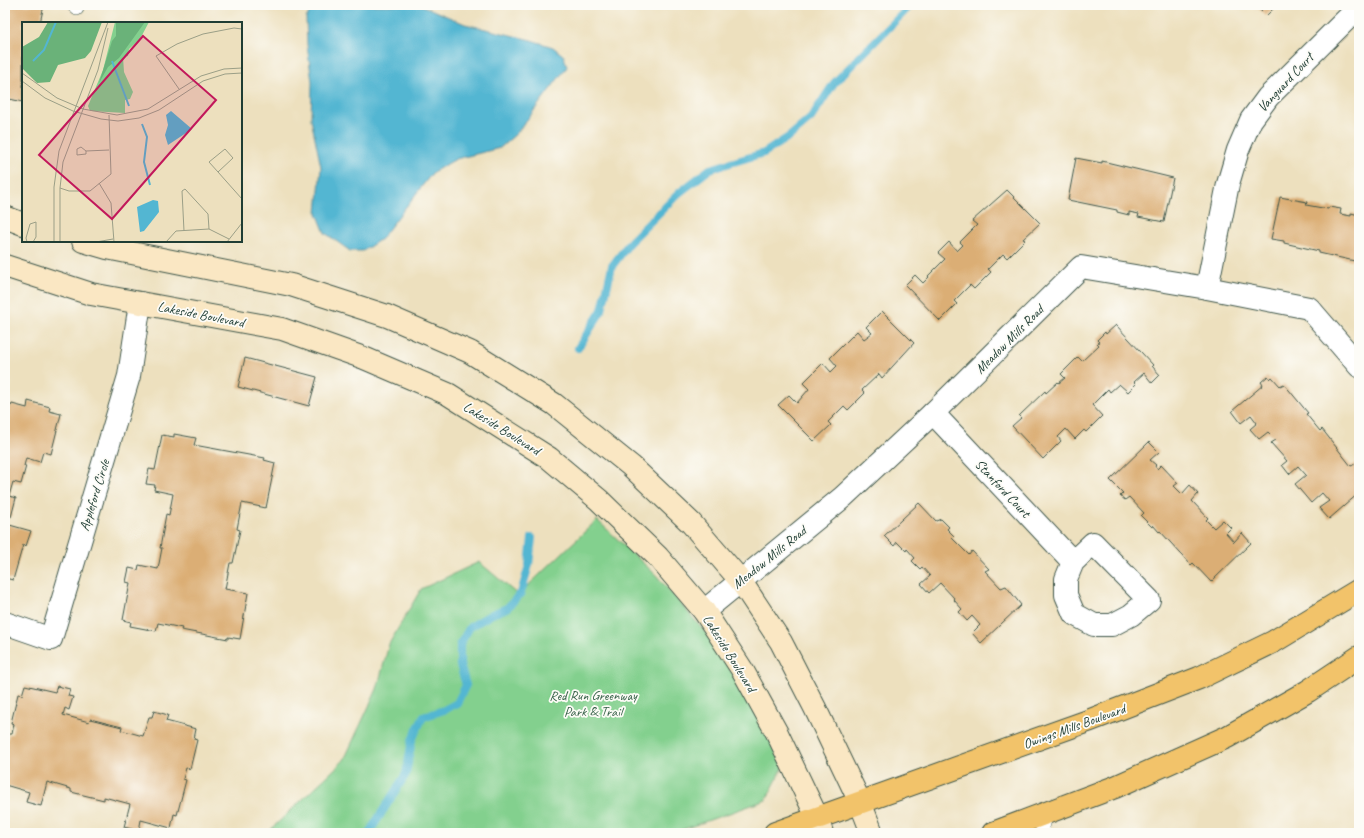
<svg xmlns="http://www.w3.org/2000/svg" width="1364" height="838" viewBox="0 0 1364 838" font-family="Caveat,sans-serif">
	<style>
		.green { fill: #83d08e; stroke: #518661 }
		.water { fill: #53b6d2; stroke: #397a83 }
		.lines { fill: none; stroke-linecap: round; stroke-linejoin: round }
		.stream { stroke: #53b6d2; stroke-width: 8 }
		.building { fill: #dbae75 }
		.service-casing { stroke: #3e5549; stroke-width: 14 }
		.minor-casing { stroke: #3e5549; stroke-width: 24 }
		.secondary-casing { stroke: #3e5549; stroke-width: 24 }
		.primary-casing { stroke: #3e5549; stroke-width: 24 }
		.service { stroke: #fff; stroke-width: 13 }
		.minor { stroke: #fff; stroke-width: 22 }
		.secondary { stroke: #fae7c3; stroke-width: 22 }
		.primary { stroke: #f2c36a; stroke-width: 22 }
		.labels { text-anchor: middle; stroke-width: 3.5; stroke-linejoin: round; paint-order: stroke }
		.street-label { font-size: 14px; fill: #1f3d34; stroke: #fdfcf7 }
		.park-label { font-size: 14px; fill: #38624a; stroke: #fdfcf7 }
		.inset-river { fill: none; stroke: #53b6d2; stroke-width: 2 }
		.inset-road { fill: none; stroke: #9b9f87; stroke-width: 1 }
		.view { fill: #c2185b; fill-opacity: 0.15; stroke: #c2185b; stroke-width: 2 }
		.inset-edge { fill: none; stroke: #1f3d34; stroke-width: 2 }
	</style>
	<rect width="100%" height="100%" fill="#fdfcf7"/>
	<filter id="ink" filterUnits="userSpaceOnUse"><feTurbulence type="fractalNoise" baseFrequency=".025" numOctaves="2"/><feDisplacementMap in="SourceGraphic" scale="8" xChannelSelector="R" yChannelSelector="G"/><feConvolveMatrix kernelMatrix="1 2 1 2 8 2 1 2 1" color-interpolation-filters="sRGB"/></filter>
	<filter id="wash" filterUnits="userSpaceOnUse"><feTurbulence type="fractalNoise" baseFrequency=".012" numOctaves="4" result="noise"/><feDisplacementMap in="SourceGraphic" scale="16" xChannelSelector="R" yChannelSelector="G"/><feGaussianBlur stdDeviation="0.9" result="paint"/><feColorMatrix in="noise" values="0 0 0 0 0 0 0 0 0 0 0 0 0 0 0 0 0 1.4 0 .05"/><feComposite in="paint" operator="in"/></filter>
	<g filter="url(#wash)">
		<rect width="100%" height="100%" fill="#ede0be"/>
		<!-- green -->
		<path class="green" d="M597,520l59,55 55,64 76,121 -21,40 -93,33h-406l77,-73 33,-71 12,-45 32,-55 58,-27 39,33z"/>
		<!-- water -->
		<path class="water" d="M314,5h107l44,19 66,16 22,7 11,9 3,11 -50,66 -17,15 -44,11 -23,13 -52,67 -18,12h-13l-25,-18 -8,-20 4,-46 -10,-48 1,-37 -5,-37 -1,-27z"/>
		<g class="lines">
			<!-- stream -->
			<g class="stream">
				<path d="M578,348l24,-38 10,-44 19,-25 48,-48 31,-24 54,-16 26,-17 21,-18 23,-35 74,-75 1,-3"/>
				<path d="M369,833l37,-59 6,-34 11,-23 21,-7 13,-7 9,-18 -6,-20v-21l10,-17 22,-13 15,-6 14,-15 8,-28 3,-27"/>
			</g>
		</g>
		<g id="blocks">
			<!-- building -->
			<g class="building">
				<path d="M9,5h35l-4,18h-17v79l-18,-4v-74z"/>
				<path d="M1255,5h22l-11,11z"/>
				<path d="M1076,158l26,5v-2l71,17 -9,44 -26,-5 1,-3 -10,-2v3l-12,-3v-2l-49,-10z"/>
				<path d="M1007,190l33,33 -17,16 2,1 -18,18 -4,-4 -15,15 3,3 -17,17 -4,-4 -16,16 3,3 -17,17 -35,-36 10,-10 8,8 6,-6 -1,-1 17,-17 -7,-6 11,-11 8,9 6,-6 -3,-3 17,-17 -5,-4z"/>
				<path d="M1280,197l27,5 -1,3 22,4 1,-2 12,2 -1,5 11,2v-3l8,2v47l-40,-9v-2l-35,-8v-2l-13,-2z"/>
				<path d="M882,311l32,32 -32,35 -3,-4 -17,16 3,3 -17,17 -4,-4 -16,16 3,3 -17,16 -36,-36 11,-10 8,8 12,-14 -6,-6 20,-20 8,9 6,-6 -7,-8 27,-27 7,8 8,-6 -6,-6z"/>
				<path d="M1116,325l37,40 -1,1 8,9 -8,8 -8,-10 -10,9 2,2 -8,8 -9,-8 -9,8 -2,-3 -16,16 10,11 -16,16 -2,-2 -9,9 -9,-10 -8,8 3,4 -18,18 -31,-33 9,-8 -2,-2 26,-25 1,2 12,-11 1,1 6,-5 -4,-4 17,-17 4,4 17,-16 -2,-2 2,-1 -2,-2 8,-8 1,2z"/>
				<path d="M245,358l72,19 -8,29 -71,-19z"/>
				<path d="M1268,376l2,3 2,-2 8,9 4,-2 24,29 -2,1 14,17 2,-2 29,37 6,-3 2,3v27l-30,26 -10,-11 10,-7 -7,-8 -11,10 -16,-19 11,-9 -8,-9 -9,8 -7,-9 5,-4 -16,-18 5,-3 -8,-8 -9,7 -9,-10 7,-6 -6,-8 -10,8 -9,-12 31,-26 -2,-3z"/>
				<path d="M28,401l22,6 -1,4 12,3 -10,40 -8,-2 -3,10 -14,-4 -2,8h2l-5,18 -8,-2 -4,14 7,2 -5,19 -3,-1 -2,8 25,7 -5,15 -3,-1 -10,35 -8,-2v-173l6,1 1,-2 15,4z"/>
				<path d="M174,434l22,4 -2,7 71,13 -1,2 11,3 -9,45 -24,-5 -5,26 3,1 -7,33h-3l-5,26 23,4 -8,46 -12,-2v2l-47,-9 1,-2 -24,-5 -2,8 -26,-5 1,-4 -8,-2 7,-37 -4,-1 3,-14 9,2 1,-5 19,4 4,-21h-2l6,-34 3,1 4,-21 -19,-4 1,-5 -9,-1 3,-15 6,1 7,-35 12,2z"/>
				<path d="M1149,442l10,10 -9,8 6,5 -1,1 2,3 4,-4 17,18 -4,3 8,8 8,-9 8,9 -6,7 16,17 -2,2 8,8 9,-8 8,8 -5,5 8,9 8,-9 9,10 -40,39 -18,-19 -2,2 -31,-34 -1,1 -6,-7 -1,2 -11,-11 3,-3 -15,-16 -4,3 -5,-4 3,-3 -13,-13z"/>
				<path d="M919,503l17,18 5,-2 8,8 -2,2 7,7 -2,2 17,17 3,-4 17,18 -4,2 16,17 5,-2 15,19 -40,38 -9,-10 8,-8 -8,-9 -5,5 -8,-9 3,-3 -8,-9 1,-1 -15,-16 -11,10 -8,-9 9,-8 -8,-9 -2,2 -8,-8 3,-3 -8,-9 -1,2 -9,-9 -3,4 -10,-10z"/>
				<path d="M25,685l30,7 2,-6 13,3 -2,7 5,1 -4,13 -4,-2 -2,7 26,7 1,-3 32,8 -1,3 22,6 6,-19h3l2,-6 14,4 -2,6 30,8 -2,10 3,1 -7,29 -4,-1 -3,11 3,1 -9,35 -3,-1 -3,14 -30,-8 -2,11 -15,-4 6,-23 -26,-7v3l-33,-8v-3l-24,-7 -6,24 -15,-4 3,-10 -24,-7v-37l4,-14h3l2,-10 -3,-1 7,-29 4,1z"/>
			</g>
		</g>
	</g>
	<g filter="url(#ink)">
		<use href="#blocks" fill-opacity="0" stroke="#3e5549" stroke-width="1"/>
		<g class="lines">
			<defs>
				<g id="service">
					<path d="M73,5l4,4"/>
					<path d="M1041,833l6,-19"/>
				</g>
				<g id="minor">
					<path d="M1207,288l21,-104 10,-34 13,-30 17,-23 91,-90"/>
					<path d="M933,413l140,149 -7,17v16l8,19 20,11h18l19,-10 18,-15 -56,-57 -20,19"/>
					<path d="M704,611l139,-114 90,-84 148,-146 126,21 102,20 50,58"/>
					<path d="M5,623l46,16 78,-263 11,-73"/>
				</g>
				<g id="secondary">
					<path d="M5,217l18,7"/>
					<path d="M83,241l24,7 184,37 96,31 83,36 84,52 77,62 60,57 49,57 41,62 34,66 45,94 12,31"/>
					<path d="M5,266l86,28 191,35 82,29 84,36 101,64 50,42 59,57 46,54 39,60 34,62 40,84 5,16"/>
				</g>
				<g id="primary">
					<path d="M775,833l313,-112 111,-43 74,-36 86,-52"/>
					<path d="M993,833l122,-46 112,-50 81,-46 51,-34"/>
				</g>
			</defs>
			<!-- service casing -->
			<use href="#service" class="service-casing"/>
			<!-- minor casing -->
			<use href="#minor" class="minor-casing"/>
			<!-- secondary casing -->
			<use href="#secondary" class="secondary-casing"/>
			<!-- primary casing -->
			<use href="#primary" class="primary-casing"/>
			<!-- service -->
			<use href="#service" class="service"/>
			<!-- minor -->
			<use href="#minor" class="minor"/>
			<!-- secondary -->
			<use href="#secondary" class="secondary"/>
			<!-- primary -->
			<use href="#primary" class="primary"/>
		</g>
	</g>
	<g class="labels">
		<!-- street labels -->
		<g class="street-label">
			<text transform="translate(1285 82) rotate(-47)" y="5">Vanguard Court</text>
			<text transform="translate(201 314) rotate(11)" y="5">Lakeside Boulevard</text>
			<text transform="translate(1009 339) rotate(-45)" y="5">Meadow Mills Road</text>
			<text transform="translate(502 428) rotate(32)" y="5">Lakeside Boulevard</text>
			<text transform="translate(1003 488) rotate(47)" y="5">Stanford Court</text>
			<text transform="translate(94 495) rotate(-73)" y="5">Appleford Circle</text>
			<text transform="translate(769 557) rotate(-39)" y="5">Meadow Mills Road</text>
			<text transform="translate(730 653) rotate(58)" y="5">Lakeside Boulevard</text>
			<text transform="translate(1074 726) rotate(-20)" y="5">Owings Mills Boulevard</text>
		</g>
		<!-- park labels -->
		<g class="park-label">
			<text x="593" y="700">Red Run Greenway<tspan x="593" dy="16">Park &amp; Trail</tspan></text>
		</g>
	</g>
	<!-- overview -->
	<g transform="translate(22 22)">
		<rect width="220" height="220" fill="#ede0be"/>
		<path d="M93,0h34l-9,17 -11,10 -1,7 -5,1 1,15 9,20 -3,7 -5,1v13l-35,-2 -2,-5 15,-36z" fill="#83d08e"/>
		<path d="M26,0h54l-11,29 -6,7 -27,7 -8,17 -13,1 -15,-15v-21l17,-10zM94,0h29l-26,36 -11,9 -9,16 13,-42 4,-5z" fill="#6ab279"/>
		<path d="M149,89l21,18 -24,16 -3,-10 3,-10 -2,-10zM131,178l5,1 1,11 -15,19 -4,1 -3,-25z" fill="#53b6d2"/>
		<path class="inset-river" d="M11,39l11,-11 12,-28M90,39l17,45M120,102l5,13 -3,25 6,23"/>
		<path class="inset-road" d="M177,0h14M0,51l35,25 26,11 34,6 31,-6 53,-33 23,-7 18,-1M0,59l23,17 28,13 28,8 17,2 21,-3 20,-8 44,-29 22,-7 17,-1M157,67l-23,-33 21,-12 26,-10 31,-6 8,1M64,129v3l-9,1v-6l4,-2 5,4 23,-1M196,150l15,-14 -8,-9 -16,13 9,10 24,27M77,161l12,20 3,39M38,166l9,3h21l21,-17 -2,-59M162,209l-2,-40 3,-2 23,25 1,15M5,220l-1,-4 4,-14 6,-2v15l-3,5M32,220v-55l5,-36 49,-129M38,220v-54l3,-26 35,-92 10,-42M74,220l17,-3M144,220l10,-11 33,-2 20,10M205,220l15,-19"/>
		<path class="view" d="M121,14l73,64 -104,119 -73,-64z"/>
		<rect width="220" height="220" class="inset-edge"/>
	</g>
	<!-- margin -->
	<rect width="1364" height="838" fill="none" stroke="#fdfcf7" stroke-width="20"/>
</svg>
